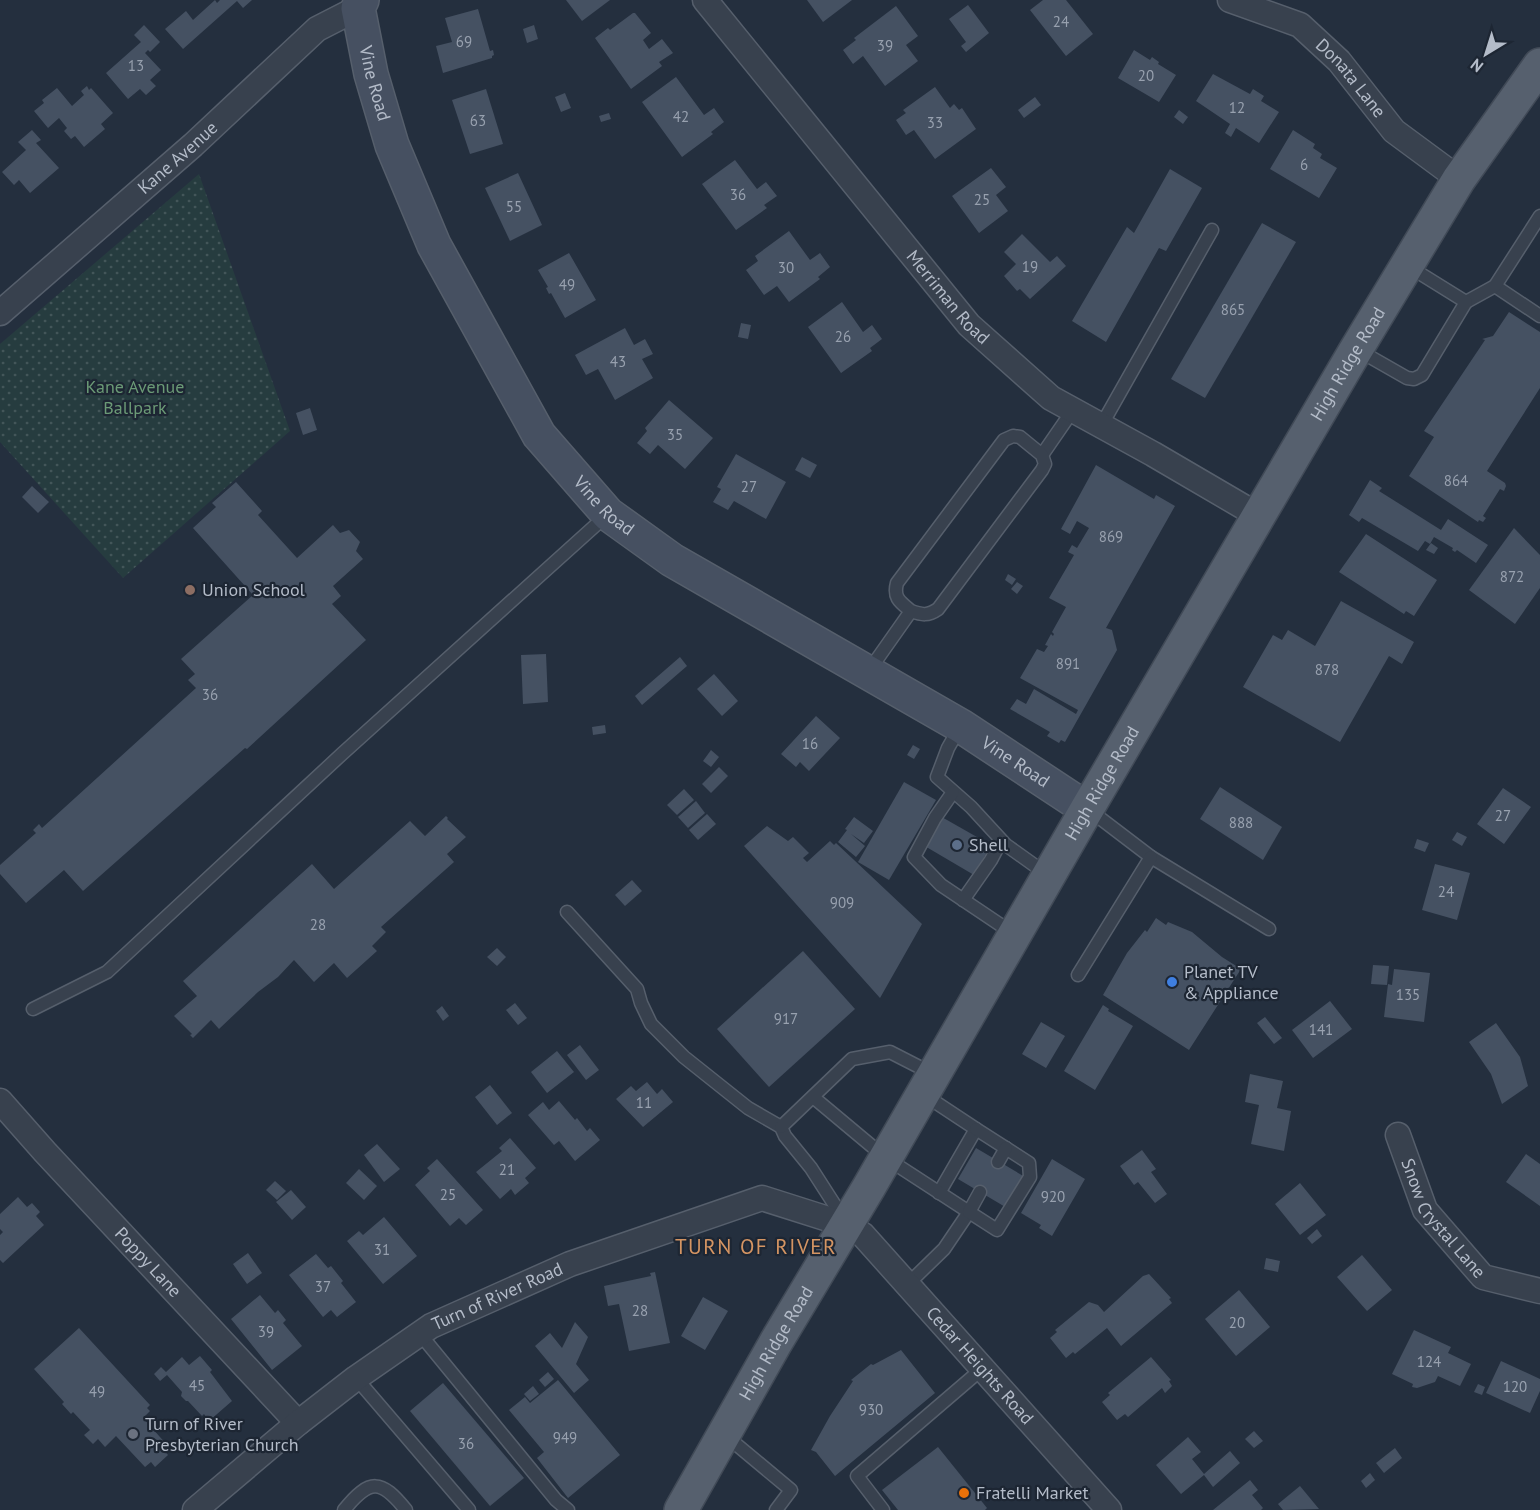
<svg xmlns="http://www.w3.org/2000/svg" width="1540" height="1510" viewBox="0 0 1540 1510" font-family="'PT Sans',sans-serif">
	<style>
		.park { fill: url(#park-dots) }
		.building { fill: #455162 }
		.lines { fill: none; stroke-linecap: round; stroke-linejoin: round }
		.lane-casing { stroke: #565f6c; stroke-width: 15 }
		.street-casing { stroke: #565f6c; stroke-width: 27 }
		.secondary-casing { stroke: #565f6c; stroke-width: 36 }
		.primary-casing { stroke: #414a57; stroke-width: 36 }
		.lane { stroke: #38414e; stroke-width: 12 }
		.street { stroke: #38414e; stroke-width: 24 }
		.secondary { stroke: #465061; stroke-width: 33 }
		.primary { stroke: #56606e; stroke-width: 33 }
		.education-dot { fill: #8d6e63; stroke: #1d2633; stroke-width: 2 }
		.service-dot { fill: #5c6f8a; stroke: #1d2633; stroke-width: 2 }
		.shop-dot { fill: #3f7fe0; stroke: #1d2633; stroke-width: 2 }
		.worship-dot { fill: #6b7280; stroke: #1d2633; stroke-width: 2 }
		.food-dot { fill: #e8710a; stroke: #1d2633; stroke-width: 2 }
		.labels { text-anchor: middle; stroke-width: 4.5; stroke-linejoin: round; paint-order: stroke }
		.number-label { font-size: 15px; fill: #98a1af }
		.street-label { font-size: 18px; fill: #b4bcc9; stroke: #1d2633 }
		.park-label { font-size: 18px; fill: #6b9a76; stroke: #1d2633 }
		.poi-label { font-size: 18px; fill: #b4bcc9; stroke: #1d2633; text-anchor: start }
		.quarter-label { font-size: 21px; letter-spacing: 1.5px; fill: #d59563; stroke: #1d2633 }
	</style>
	<defs>
		<pattern id="park-dots" width="8" height="8" patternUnits="userSpaceOnUse" patternTransform="scale(1.5)"><rect width="8" height="8" fill="#263c3f"/><path d="M2 2h.1M6 6h.1" fill="none" stroke="#435659" stroke-width="1.8" stroke-linecap="round"/></pattern>
	</defs>
	<rect width="100%" height="100%" fill="#242f3e"/>
	<!-- park -->
	<path class="park" d="M199,174l91,257 -167,147 -123,-136v-98z"/>
	<!-- building -->
	<g class="building">
		<path d="M215,0l2,3 3,-3h32l-9,8 -6,-7 -54,48 -18,-20 21,-18 7,9z"/>
		<path d="M566,0h44l-28,21z"/>
		<path d="M807,0h45l-29,22z"/>
		<path d="M1043,0h23l27,34 -27,22 -36,-46z"/>
		<path d="M968,5l21,28 -23,19 -5,-6 5,-4 -17,-23z"/>
		<path d="M896,6l22,30 -12,9 12,16 -33,25 -22,-30 -10,8 -10,-14 13,-10 -2,-2z"/>
		<path d="M478,9l12,42 3,-1 1,5 -2,1v2l-49,15 -7,-27 16,-4 -7,-24z"/>
		<path d="M633,13h2l16,20 -8,7 6,9 13,-10 11,14 -14,9 3,4 -31,23 -36,-51 13,-10 2,2z"/>
		<path d="M144,25l16,17 -10,10 -2,-2 -3,3 16,17 -11,10 6,6 -10,9 -6,-6 -12,10 -22,-26 35,-31 -7,-7z"/>
		<path d="M534,25l4,14 -11,4 -4,-14z"/>
		<path d="M1134,50l16,10 2,-3 7,5 -1,2 18,11 -17,27 -41,-24z"/>
		<path d="M1213,74l37,20 3,-5 11,7 -3,5 18,11 -20,31 -23,-15 -5,9 -6,-4 5,-9 -34,-23z"/>
		<path d="M676,77l28,38 10,-7 10,14 -13,10 2,2 -31,23 -40,-55z"/>
		<path d="M87,86l2,4 2,-2 22,25 -12,11 4,5 -21,18 -9,-11 -4,3 -7,-8 3,-3 -8,-10 -11,10 -14,-17 10,-8 -2,-3 15,-12 15,18 12,-11 -3,-4z"/>
		<path d="M935,87l15,21 4,-4 5,6 3,-2 14,21 -41,30 -21,-29 -8,5 -10,-15 10,-7 -3,-3z"/>
		<path d="M486,89l17,55 -33,10 -18,-54z"/>
		<path d="M565,93l6,15 -10,4 -6,-15z"/>
		<path d="M1035,97l6,8 -17,13 -6,-8z"/>
		<path d="M1179,110l9,7 -5,7 -9,-7z"/>
		<path d="M609,113l2,6 -10,3 -2,-6z"/>
		<path d="M32,130l9,10 -5,3 23,25 -29,25 -11,-13 -5,5 -12,-13 24,-22 -8,-8z"/>
		<path d="M1293,130l22,14 -2,4 9,6 -2,4 17,10 -18,30 -49,-29z"/>
		<path d="M735,160l22,29 9,-7 11,14 -13,9 3,3 -31,22 -34,-46z"/>
		<path d="M991,168l15,19 -10,8 12,16 -29,22 -27,-37z"/>
		<path d="M1170,169l32,19 -36,63 -7,-3 -53,94 -34,-21 55,-94 7,6z"/>
		<path d="M518,173l24,52 -32,16 -25,-53z"/>
		<path d="M1262,223l34,19 -91,156 -34,-19z"/>
		<path d="M789,231l21,29 10,-7 10,14 -12,10 2,2 -31,23 -12,-16 -13,9 -18,-25 12,-9 -3,-5z"/>
		<path d="M1022,234l28,28 7,-6 9,10 -36,33 -10,-10 -3,2 -13,-15 12,-12 -12,-12z"/>
		<path d="M569,253l27,47 -31,18 -14,-25 -2,1 -3,-6 2,-1 -10,-17z"/>
		<path d="M842,302l21,30 9,-7 10,14 -12,9 2,3 -31,22 -33,-46z"/>
		<path d="M1509,312l31,20v56l-53,83 18,12 1,3 -2,5 -4,-2 -17,27 3,2 -3,4 -4,-2 -1,2 -69,-46 25,-39 -10,-6 61,-91 -3,-1 11,-3z"/>
		<path d="M741,323l10,2 -3,14 -10,-2z"/>
		<path d="M625,328l9,17 11,-6 8,15 -11,5 11,19 -38,22 -17,-31 -12,6 -11,-20z"/>
		<path d="M669,400l44,38 -28,31 -27,-24 -8,9 -13,-11 10,-12 -2,-3z"/>
		<path d="M310,408l7,22 -14,5 -7,-22z"/>
		<path d="M736,454l50,28 -20,37 -32,-18 -6,9 -15,-8 8,-13 -4,-2z"/>
		<path d="M802,457l15,8 -7,13 -15,-8z"/>
		<path d="M1096,465l58,34 2,-4 19,11 -69,122 6,2 5,20 -52,92 -4,-2 -2,3 -12,-7 3,-4 -40,-23 7,-10 9,5 8,-15 42,25 2,-4 -58,-32 17,-29 7,3 4,-6 -3,-1 6,-11 2,2 1,-2 -2,-2 14,-25 -17,-9 25,-43 -6,-3 4,-7 5,3 12,-20 -12,-7 -7,13 -9,-5z"/>
		<path d="M1370,480l12,8 -3,3 62,39 7,-11 40,26 -12,18 -19,-13 -2,2 -3,-2 1,-2 -19,-11 -4,7 -5,-3 -7,10 -56,-33 -3,4 -10,-7z"/>
		<path d="M236,482l26,29 -4,4 39,43 36,-33 7,8 9,-3 11,12 -4,9 7,8 -30,27 8,10 -9,8 34,36 -119,109 -2,-1 -162,143 -19,-21 -38,33 -26,-29v-9l36,-32 -3,-3 6,-6 3,4 154,-140 -8,-8 7,-6 -14,-15 72,-64 -60,-67 23,-21 -4,-4z"/>
		<path d="M32,486l17,16 -11,11 -16,-16z"/>
		<path d="M1514,528l26,27v33l-25,36 -46,-34z"/>
		<path d="M1366,534l71,46 -23,36 -8,-5 -2,3 -65,-42z"/>
		<path d="M1431,543l7,5 -4,6 -8,-4z"/>
		<path d="M1008,574l8,5 -4,6 -7,-5z"/>
		<path d="M1017,582l6,4 -6,8 -6,-5z"/>
		<path d="M1341,601l73,41 -12,22 -13,-8 -49,86 -97,-55 30,-52 9,5 6,-10 27,16z"/>
		<path d="M546,654l2,48 -25,2 -2,-49z"/>
		<path d="M680,657l7,9 -45,39 -7,-9z"/>
		<path d="M714,674l24,27 -16,15 -25,-27z"/>
		<path d="M816,716l24,22 -31,33 -9,-9 -4,5 -15,-13z"/>
		<path d="M605,725l1,8 -13,2 -1,-8z"/>
		<path d="M913,745l7,4 -6,10 -7,-4z"/>
		<path d="M711,750l8,7 -8,10 -8,-6z"/>
		<path d="M719,767l9,9 -17,17 -9,-9z"/>
		<path d="M904,782l32,18 -47,80 -31,-18z"/>
		<path d="M1220,787l62,40 -19,33 -63,-41z"/>
		<path d="M1503,788l28,19 -27,37 -27,-20z"/>
		<path d="M684,789l10,11 -17,15 -10,-10z"/>
		<path d="M696,801l9,12 -17,15 -10,-11z"/>
		<path d="M707,814l9,10 -18,16 -9,-10z"/>
		<path d="M446,816l2,2 -1,1 19,18 -19,17 7,8 -73,65 5,5 -14,14 5,5 -30,27 -13,-15 -20,19 -20,-22 -16,17 -20,15 -39,37 -8,-9 -18,18 -3,-3 2,-1 -18,-18 23,-20 -14,-15 129,-117 22,25 76,-68 15,15z"/>
		<path d="M940,816l51,29 -17,30 -51,-30z"/>
		<path d="M854,817l19,14 -9,12 -13,-9 14,12 -9,11 -18,-15 9,-12 -2,-1z"/>
		<path d="M767,826l21,15 5,-4 16,16 -6,5 4,4 23,-21 4,4 2,-2 86,81 -42,74 -136,-152z"/>
		<path d="M1457,832l10,5 -5,9 -10,-6z"/>
		<path d="M1417,839l12,4 -4,9 -11,-4z"/>
		<path d="M1435,864l35,9 -13,47 -35,-10z"/>
		<path d="M632,880l10,11 -17,15 -10,-11z"/>
		<path d="M1156,918l10,7 2,-3 24,10 30,25 19,12 -52,81 -86,-55 24,-42 18,-23 2,2z"/>
		<path d="M497,948l9,9 -9,9 -10,-9z"/>
		<path d="M803,951l52,58 -86,78 -52,-58z"/>
		<path d="M1373,965l16,1 -2,19 -16,-1z"/>
		<path d="M1394,969l36,4 -6,49 -40,-5 4,-33 4,1z"/>
		<path d="M1330,1001l22,28 -39,29 -21,-28z"/>
		<path d="M515,1003l12,15 -9,7 -12,-15z"/>
		<path d="M1103,1005l6,4 -1,2 25,15 -38,64 -31,-19z"/>
		<path d="M442,1006l7,10 -6,5 -7,-10z"/>
		<path d="M1265,1017l17,21 -8,6 -17,-21z"/>
		<path d="M1041,1022l24,14 -19,32 -24,-14z"/>
		<path d="M1496,1023l24,34 8,29 -26,18 -11,-30 -22,-32z"/>
		<path d="M580,1045l19,25 -13,10 -19,-25z"/>
		<path d="M557,1051l17,21 -27,21 -16,-21z"/>
		<path d="M1250,1074l33,7 -6,27 14,3 -7,40 -33,-7 8,-39 -14,-3z"/>
		<path d="M647,1082l10,12 5,-5 11,13 -30,25 -27,-28 15,-13 5,5z"/>
		<path d="M490,1085l22,28 -15,12 -22,-28z"/>
		<path d="M559,1101l16,19 2,-2 10,13 3,-3 10,12 -25,21 -16,-20 -5,4 -26,-30 15,-13 6,8z"/>
		<path d="M510,1138l26,30 -11,10 4,5 -14,12 -4,-6 -11,10 -24,-27 26,-21 -3,-3z"/>
		<path d="M377,1144l23,25 -16,13 -20,-27z"/>
		<path d="M976,1148l49,29 -18,31 -49,-29z"/>
		<path d="M1142,1150l14,19 -5,3 16,22 -12,9 -17,-21 -4,3 -14,-19z"/>
		<path d="M1526,1154l14,10v42l-34,-24z"/>
		<path d="M437,1159l46,51 -17,15 -7,-7 -9,8 -35,-41 15,-14 -3,-3z"/>
		<path d="M1052,1159l33,20 -33,57 -13,-8 2,-3 -20,-12z"/>
		<path d="M359,1169l18,17 -13,14 -18,-17z"/>
		<path d="M275,1181l11,10 -9,9 -11,-10z"/>
		<path d="M1300,1183l26,32 -26,20 -25,-31z"/>
		<path d="M291,1190l15,17 -14,13 -16,-18z"/>
		<path d="M18,1197l9,10 5,-4 8,9 -4,4 8,9 -41,38 -3,-3v-25l3,-3 -3,-3v-15z"/>
		<path d="M384,1217l33,39 -34,28 -36,-43 12,-10 4,4z"/>
		<path d="M1317,1229l5,7 -10,8 -5,-6z"/>
		<path d="M248,1253l14,20 -15,11 -14,-20z"/>
		<path d="M316,1254l12,14 3,-2 12,15 -2,2 15,19 -19,15 -6,-7 -8,7 -34,-42z"/>
		<path d="M1362,1255l30,35 -25,21 -30,-34z"/>
		<path d="M1266,1258l14,3 -2,11 -14,-3z"/>
		<path d="M655,1272l15,71 -41,8 -10,-47 -11,2 -4,-20 47,-10 -1,-3z"/>
		<path d="M1149,1274l22,24 -2,1 3,4 -51,43 -14,-18 -32,26 -2,-2 -7,6 -16,-20 7,-6 -2,-2 34,-28 9,3 6,7 39,-36z"/>
		<path d="M1239,1290l31,37 -34,29 -31,-37z"/>
		<path d="M260,1295l15,18 3,-3 8,10 -3,3 19,23 -30,24 -41,-51z"/>
		<path d="M703,1297l25,14 -23,39 -24,-14z"/>
		<path d="M575,1322l13,15 -12,27 13,16 -15,13 -39,-47 15,-13 12,15z"/>
		<path d="M79,1328l71,77 -3,3 3,3 -7,7 25,28 -4,4 4,5 -13,12 -4,-5 -6,5 -29,-31 -11,11 -7,-8 -5,5 -9,-9 6,-5 -17,-18 -2,2 -9,-10 2,-2 -30,-33z"/>
		<path d="M1414,1330l37,17 -3,6 23,11 -11,22 -22,-10 -3,6 -18,6 -5,-1 1,-3 -21,-10z"/>
		<path d="M901,1350l34,43 -100,83 -19,-24 -5,-2 19,-34 23,-35 -2,-1 20,-16 2,1z"/>
		<path d="M200,1356l12,14 -2,2 22,29 -23,20 -5,-7 -2,2 -14,-15h-2l-5,-5 1,-4 -15,-17 -7,6 -6,-7 7,-7 5,5 16,-15 7,8z"/>
		<path d="M1151,1357l20,23 -2,1 3,5 -7,7 -3,-5 -34,29 -3,-3 -8,6 -15,-18 8,-7 -2,-2z"/>
		<path d="M1501,1361l39,18v12l-10,22 -44,-20z"/>
		<path d="M548,1372l6,7 -9,8 -6,-7z"/>
		<path d="M558,1380l62,75 -52,43 -31,-40 7,-6 -35,-42 16,-13 5,6z"/>
		<path d="M443,1383l81,95 -34,28 -80,-95z"/>
		<path d="M1478,1384l7,3 -3,8 -8,-3z"/>
		<path d="M533,1386l6,8 -9,7 -6,-7z"/>
		<path d="M1254,1431l9,10 -9,7 -9,-9z"/>
		<path d="M1188,1437l13,15 -9,7 12,15 26,-23 10,12 -27,24 -9,-12 -23,19 -25,-29z"/>
		<path d="M938,1447l49,61 -2,2h-87l-16,-20z"/>
		<path d="M1395,1448l7,10 -18,15 -8,-10z"/>
		<path d="M1370,1473l5,7 -9,8 -5,-7z"/>
		<path d="M1250,1480l8,10 -6,5 11,13 -2,2h-48z"/>
		<path d="M1300,1486l19,23 -36,1 -5,-6z"/>
	</g>
	<g class="lines">
		<defs>
			<g id="lane">
				<path d="M1495,286l45,30"/>
				<path d="M1466,302l29,-16 45,-70"/>
				<path d="M1358,350l49,28 7,1 8,-4 44,-73 -58,-36"/>
				<path d="M1101,426l111,-196"/>
				<path d="M1042,455l31,-45"/>
				<path d="M868,672l43,-61c11,4 17,5 27,-2l104,-139 3,-6 -3,-9 -22,-18 -7,-1 -9,4 -107,143c-4,15 3,19 14,28"/>
				<path d="M960,727l-12,21 -11,29 34,30 35,38 42,30"/>
				<path d="M953,792l-18,26 -21,39 27,28 73,49"/>
				<path d="M1088,809l63,48 118,72"/>
				<path d="M963,900l28,-40 10,-19"/>
				<path d="M567,912l70,77 4,14 10,21 33,33 64,51 33,19 4,9 26,32 34,53"/>
				<path d="M1078,975l73,-118"/>
				<path d="M33,1009l74,-37 236,-219 264,-238"/>
				<path d="M923,1094l53,35 -37,64"/>
				<path d="M813,1097l73,61 83,54 -25,37 -36,35"/>
				<path d="M781,1127l71,-68 38,-7 43,22"/>
				<path d="M976,1129l53,34 1,14 -33,53 -28,-18 11,-20"/>
				<path d="M998,1162l8,-14"/>
				<path d="M420,1334l136,166 12,10"/>
				<path d="M356,1378l113,132"/>
				<path d="M725,1435l66,55 -15,20"/>
				<path d="M344,1510c26,-32 37,-31 62,0"/>
				<path d="M883,1510l-26,-34 126,-108"/>
			</g>
			<g id="street">
				<path id="s1" d="M705,0l264,325 82,73 102,56 106,62"/>
				<path id="s2" d="M1230,0l70,25 39,36 55,70 65,48"/>
				<path id="s3" d="M0,313l193,-168 124,-116 41,-21"/>
				<path id="s4" d="M0,1101l45,51 253,271"/>
				<path id="s5" d="M1398,1135l27,75 58,67 57,14"/>
				<path id="s6" d="M195,1510l103,-87 58,-45 75,-52 139,-62 192,-66 85,27 16,10 246,275"/>
			</g>
			<g id="secondary">
				<path id="s7" d="M362,0l-4,8 13,66 21,71 42,100 105,190 69,79 64,46 289,166 126,83"/>
			</g>
			<g id="primary">
				<path id="s8" d="M681,1510l95,-168 93,-155 218,-378 267,-456 105,-174 81,-114"/>
			</g>
		</defs>
		<!-- lane casing -->
		<use href="#lane" class="lane-casing"/>
		<!-- street casing -->
		<use href="#street" class="street-casing"/>
		<!-- secondary casing -->
		<use href="#secondary" class="secondary-casing"/>
		<!-- primary casing -->
		<use href="#primary" class="primary-casing"/>
		<!-- lane -->
		<use href="#lane" class="lane"/>
		<!-- street -->
		<use href="#street" class="street"/>
		<!-- secondary -->
		<use href="#secondary" class="secondary"/>
		<!-- primary -->
		<use href="#primary" class="primary"/>
	</g>
	<!-- markers -->
	<circle class="education-dot" cx="190" cy="590" r="6"/>
	<circle class="service-dot" cx="957" cy="845" r="6"/>
	<circle class="shop-dot" cx="1172" cy="982" r="6"/>
	<circle class="worship-dot" cx="133" cy="1434" r="6"/>
	<circle class="food-dot" cx="964" cy="1493" r="6"/>
	<g class="labels">
		<!-- number labels -->
		<g class="number-label">
			<text x="1061" y="27">24</text>
			<text x="464" y="47">69</text>
			<text x="885" y="51">39</text>
			<text x="136" y="71">13</text>
			<text x="1146" y="81">20</text>
			<text x="1237" y="113">12</text>
			<text x="681" y="122">42</text>
			<text x="478" y="126">63</text>
			<text x="935" y="128">33</text>
			<text x="1304" y="170">6</text>
			<text x="738" y="200">36</text>
			<text x="982" y="205">25</text>
			<text x="514" y="212">55</text>
			<text x="1030" y="272">19</text>
			<text x="786" y="273">30</text>
			<text x="567" y="290">49</text>
			<text x="1233" y="315">865</text>
			<text x="843" y="342">26</text>
			<text x="618" y="367">43</text>
			<text x="675" y="440">35</text>
			<text x="1456" y="486">864</text>
			<text x="749" y="492">27</text>
			<text x="1111" y="542">869</text>
			<text x="1512" y="582">872</text>
			<text x="1068" y="669">891</text>
			<text x="1327" y="675">878</text>
			<text x="210" y="700">36</text>
			<text x="810" y="749">16</text>
			<text x="1503" y="821">27</text>
			<text x="1241" y="828">888</text>
			<text x="1446" y="897">24</text>
			<text x="842" y="908">909</text>
			<text x="318" y="930">28</text>
			<text x="1408" y="1000">135</text>
			<text x="786" y="1024">917</text>
			<text x="1321" y="1035">141</text>
			<text x="644" y="1108">11</text>
			<text x="507" y="1175">21</text>
			<text x="448" y="1200">25</text>
			<text x="1053" y="1202">920</text>
			<text x="382" y="1255">31</text>
			<text x="323" y="1292">37</text>
			<text x="640" y="1316">28</text>
			<text x="1237" y="1328">20</text>
			<text x="266" y="1337">39</text>
			<text x="1429" y="1367">124</text>
			<text x="197" y="1391">45</text>
			<text x="1515" y="1392">120</text>
			<text x="97" y="1397">49</text>
			<text x="871" y="1415">930</text>
			<text x="565" y="1443">949</text>
			<text x="466" y="1449">36</text>
		</g>
		<!-- street labels -->
		<g class="street-label">
			<text dy="6" stroke="none"><textPath href="#s2" startOffset="148">Donata Lane</textPath></text>
			<text dy="6" stroke="none"><textPath href="#s7" startOffset="86">Vine Road</textPath></text>
			<text dy="6" stroke="none"><textPath href="#s3" startOffset="236">Kane Avenue</textPath></text>
			<text dy="6" stroke="none"><textPath href="#s1" startOffset="384">Merriman Road</textPath></text>
			<text dy="6" stroke="none"><textPath href="#s8" startOffset="1326">High Ridge Road</textPath></text>
			<text dy="6" stroke="none"><textPath href="#s7" startOffset="572">Vine Road</textPath></text>
			<text dy="6" stroke="none"><textPath href="#s7" startOffset="1058">Vine Road</textPath></text>
			<text dy="6" stroke="none"><textPath href="#s8" startOffset="840">High Ridge Road</textPath></text>
			<text dy="6" stroke="none"><textPath href="#s5" startOffset="96">Snow Crystal Lane</textPath></text>
			<text dy="6" stroke="none"><textPath href="#s4" startOffset="219">Poppy Lane</textPath></text>
			<text dy="6" stroke="none"><textPath href="#s6" startOffset="372">Turn of River Road</textPath></text>
			<text dy="6" stroke="none"><textPath href="#s8" startOffset="192">High Ridge Road</textPath></text>
			<text dy="6" stroke="none"><textPath href="#s6" startOffset="938">Cedar Heights Road</textPath></text>
		</g>
		<!-- park labels -->
		<g class="park-label">
			<text x="135" y="393">Kane Avenue<tspan x="135" dy="21">Ballpark</tspan></text>
		</g>
		<!-- poi labels -->
		<g class="poi-label">
			<text x="202" y="596">Union School</text>
			<text x="969" y="851">Shell</text>
			<text x="1184" y="978">Planet TV<tspan x="1184" dy="21">&amp; Appliance</tspan></text>
			<text x="145" y="1430">Turn of River<tspan x="145" dy="21">Presbyterian Church</tspan></text>
			<text x="976" y="1499">Fratelli Market</text>
		</g>
		<!-- quarter labels -->
		<g class="quarter-label">
			<text x="756" y="1254">TURN OF RIVER</text>
		</g>
	</g>
	<!-- north arrow -->
	<g transform="translate(1486 54) rotate(218)" stroke="#1d2633" stroke-width="4.5" paint-order="stroke">
	<path d="M0-4.5L10 22L0 15L-10 22Z" fill="#b4bcc9"/>
	<text y="-9" font-size="16" font-weight="bold" text-anchor="middle" fill="#b4bcc9">N</text>
	</g>
</svg>
